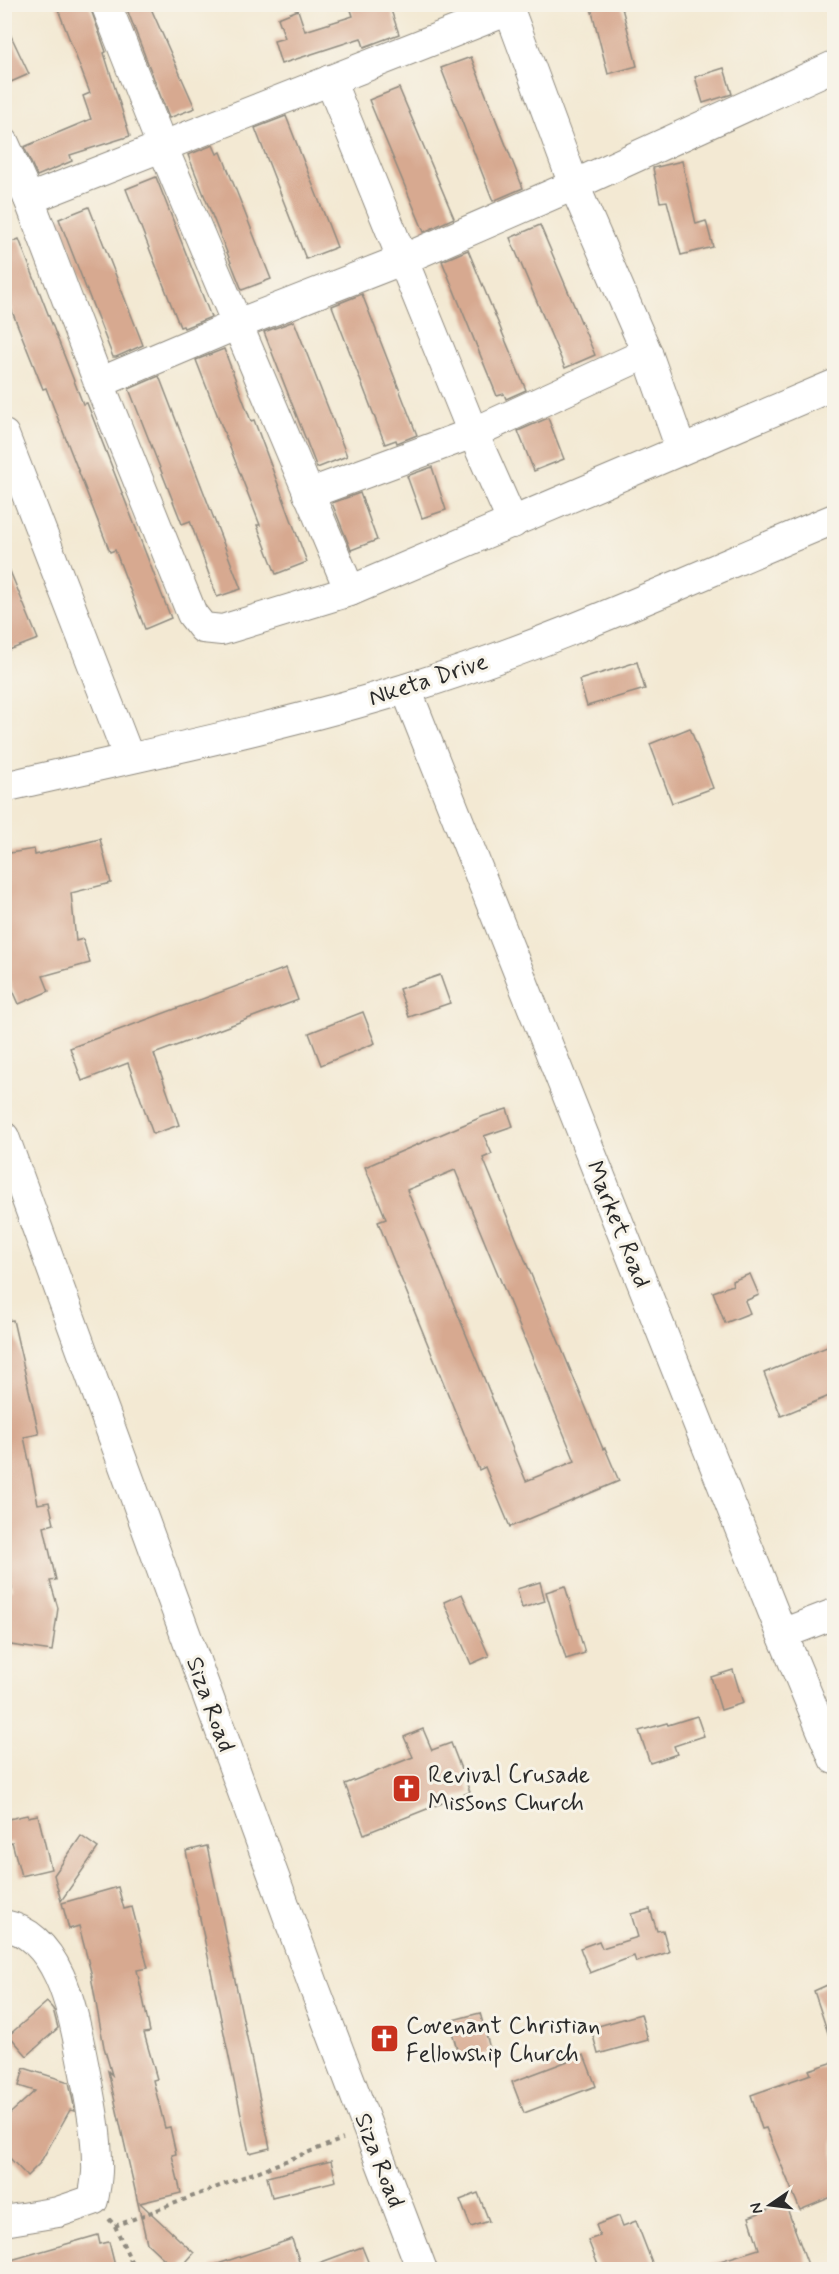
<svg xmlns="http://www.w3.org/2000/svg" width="839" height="2274" viewBox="0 0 839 2274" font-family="Mynerve,sans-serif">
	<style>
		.building { fill: #d7a990; fill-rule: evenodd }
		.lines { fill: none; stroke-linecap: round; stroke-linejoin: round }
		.minor-casing { stroke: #8f8a7f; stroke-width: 32 }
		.path { stroke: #8f8a7f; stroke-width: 4; stroke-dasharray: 4.5 4.5; stroke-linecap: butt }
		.minor { stroke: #fff; stroke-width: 30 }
		.labels { text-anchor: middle; stroke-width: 6; stroke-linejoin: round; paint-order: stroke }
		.street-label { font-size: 24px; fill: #2b2b2b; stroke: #f7f3e8 }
		.poi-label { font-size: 24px; fill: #2b2b2b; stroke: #f7f3e8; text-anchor: start }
	</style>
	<rect width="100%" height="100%" fill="#f7f3e8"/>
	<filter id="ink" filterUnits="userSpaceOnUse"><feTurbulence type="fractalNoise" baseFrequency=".0167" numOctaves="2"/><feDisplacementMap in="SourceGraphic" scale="12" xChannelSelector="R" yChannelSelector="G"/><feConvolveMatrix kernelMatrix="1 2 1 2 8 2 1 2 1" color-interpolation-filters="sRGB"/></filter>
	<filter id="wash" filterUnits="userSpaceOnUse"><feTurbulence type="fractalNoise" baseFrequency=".008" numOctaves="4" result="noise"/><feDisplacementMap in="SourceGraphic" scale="24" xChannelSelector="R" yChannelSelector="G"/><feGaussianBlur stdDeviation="1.35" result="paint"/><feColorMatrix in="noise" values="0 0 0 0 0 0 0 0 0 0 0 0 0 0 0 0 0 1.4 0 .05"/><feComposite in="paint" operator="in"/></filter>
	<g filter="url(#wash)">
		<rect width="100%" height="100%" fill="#f3e9d3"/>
		<g id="blocks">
			<!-- building -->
			<g class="building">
				<path d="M56,4h33l17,48 -2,1 26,83 -60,19 2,6 -35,15 -13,-29 67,-28 -8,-23 7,-3z"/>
				<path d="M125,4h24l46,104 -26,10z"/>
				<path d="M349,4h40l10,30 -35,13 -3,-9 -80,26 -7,-23 11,-3 -7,-20 20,-8 7,21 48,-15z"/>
				<path d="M590,4h31l16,62 -29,8z"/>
				<path d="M4,21l25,53 -25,11z"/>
				<path d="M471,57l52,131 -30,13 -52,-133z"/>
				<path d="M724,68l8,26 -29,9 -8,-26z"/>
				<path d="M399,88l55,130 -30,14 -55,-132z"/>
				<path d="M286,116l51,131 -31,12 -51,-131z"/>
				<path d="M213,145l4,9 4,-2 50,127 -29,11 -54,-135z"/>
				<path d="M682,161l14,63 10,-3 7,26 -32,8 -14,-54 -7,1 -7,-34z"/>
				<path d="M156,177l55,140 -27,11 -1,-2 -3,1 -54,-138z"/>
				<path d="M89,207l54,138 -27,12h-3l-54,-138z"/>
				<path d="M540,225l55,130 -30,13 -55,-130z"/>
				<path d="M19,239l64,165 4,-1 84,215 -26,11 -30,-79 -5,2 -64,-164 -3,1 -39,-98v-46z"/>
				<path d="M468,250l58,140 -20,9 -2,-5 -7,2 -55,-135z"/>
				<path d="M362,294l55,141 -20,8 -1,-3 -11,4 -53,-138z"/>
				<path d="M294,321l53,135 -30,12 -53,-136z"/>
				<path d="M224,349l27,72 3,-1 53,142 -31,12 -19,-49h3l-64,-165z"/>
				<path d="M159,376l82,213 -24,8 -27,-76 -8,3 -53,-135z"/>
				<path d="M548,418l16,41 -30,12 -16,-40z"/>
				<path d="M432,467l14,43 -24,8 -15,-42z"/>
				<path d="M360,493l17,47 -26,10 -19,-47z"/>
				<path d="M5,559l33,80 -34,13v-92z"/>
				<path d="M637,662l8,27 -58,17 -8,-26z"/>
				<path d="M690,728l23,60 -41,15 -22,-59z"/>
				<path d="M100,839l11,44 -40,10 5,48 7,-2 7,24 -47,13 6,15 -30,13 -15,-34v-116l30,-5 1,6z"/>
				<path d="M286,968l12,32 -144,54 25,71 -26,9 -25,-71 -46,18 -12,-33z"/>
				<path d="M440,975l10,28 -41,14 -10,-28z"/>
				<path d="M363,1012l12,31 -54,22 -12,-32z"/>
				<path d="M507,1109l6,17 -29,10 8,18 -9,4 120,291 2,-1 14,33 -109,46 -25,-60 -6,3 -101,-248 8,-3 -21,-52 119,-51zM455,1170l120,291 -49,20 -119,-291z"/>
				<path d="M750,1274l9,21 -14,6 5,12 -25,10 -12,-31 20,-7 -1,-4z"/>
				<path d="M13,1320l26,114 -15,3 14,67 11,-2 5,22 -10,3 12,53 -6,1 8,27 -6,43 -48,-7v-54l8,-1 -5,-19 4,-1 -7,-26v-222z"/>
				<path d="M834,1344v50l-53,22 -17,-43z"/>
				<path d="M540,1582l5,19 -23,7 -5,-19z"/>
				<path d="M565,1586l20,67 -19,6 -20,-67z"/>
				<path d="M462,1594l27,62 -18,8 -27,-62z"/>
				<path d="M733,1670l10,33 -22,7 -10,-33z"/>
				<path d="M697,1716l7,20 -30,10 3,8 -27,9 -11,-32 28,-8 1,2z"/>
				<path d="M423,1729l9,21 19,-7 19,49 -106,42 -19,-50 68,-27 -9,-20z"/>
				<path d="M27,1815l1,2 10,-2 13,54 -30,7 -9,-34 -8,2v-24z"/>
				<path d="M81,1836l17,12 -37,53 -7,-26z"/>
				<path d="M207,1846l63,302 -21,5 -63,-302z"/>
				<path d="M118,1887l6,22 8,-2 16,61 -11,2 13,62 -6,1 13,46 -4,1 12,48 5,-1 6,27 -4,1 9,38 -41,10 54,50 -15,17h-3l-29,-27 -39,-172 4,4 -8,-28 -13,-71h1l-13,-50 -10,3 -7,-26z"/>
				<path d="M650,1909l7,22 6,-1 6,22 -33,10 -2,-6 -44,17 -10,-25 19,-7 3,7 36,-11 -7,-23z"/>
				<path d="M834,1982v60h-3l-17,-51z"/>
				<path d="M47,2002l6,7 5,19 -31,28 -18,-21z"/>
				<path d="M480,2013l11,39 -31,8 -11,-39z"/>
				<path d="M641,2014l7,26 -50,14 -7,-26z"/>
				<path d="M584,2055l12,31 -72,27 -12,-31z"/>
				<path d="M834,2062v134l-34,14 -34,-82 -4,1 -11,-34 60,-21 -2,-4z"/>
				<path d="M24,2068l45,14 6,29 -5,-1 -30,53 -13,13 -23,-24v-33l31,-28 -16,-5z"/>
				<path d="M331,2161l5,20 -64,16 -5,-20z"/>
				<path d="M478,2193l11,28 -18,6 -11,-27z"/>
				<path d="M785,2203l25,67h-103v-5l52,-16 -10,-32z"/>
				<path d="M619,2216l4,10 13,-5 19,49h-55l-12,-30 12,-4 -4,-11z"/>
				<path d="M98,2235l2,9 9,-2 7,28h-112v-8z"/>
				<path d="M292,2239l10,31h-90v-4z"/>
				<path d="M362,2247l7,17 -14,6h-48l-1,-2z"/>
			</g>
		</g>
	</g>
	<g filter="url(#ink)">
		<use href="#blocks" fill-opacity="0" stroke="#8f8a7f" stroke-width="1.5"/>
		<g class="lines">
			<defs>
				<g id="minor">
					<path d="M106,4l56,142 188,445"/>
					<path d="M507,4l67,181 73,168 34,96"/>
					<path d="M330,80l143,353 40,90"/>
					<path d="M4,143l25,56 70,184 93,231 11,14 19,2 128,-39 484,-206"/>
					<path d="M29,199l480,-189"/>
					<path d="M99,383l139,-59 166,-65 170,-74 260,-119"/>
					<path d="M4,435l125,323"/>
					<path d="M308,494l165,-61 174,-80"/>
					<path d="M406,689l376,945 52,125"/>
					<path d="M4,787c134,-31 270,-58 401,-98 147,-45 287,-111 429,-170"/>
					<path d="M4,1137l309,847 109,286"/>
					<path d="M782,1634l52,-20"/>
					<path d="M4,1925c59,12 70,95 80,143 6,32 13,64 13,96 1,11 -2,24 -4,36l-35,12 -54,9"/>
				</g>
			</defs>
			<!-- minor casing -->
			<use href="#minor" class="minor-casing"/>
			<!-- path -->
			<g class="path">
				<path d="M109,2219l6,7 228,-87"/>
				<path d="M115,2226l20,44"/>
			</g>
			<!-- minor -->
			<use href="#minor" class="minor"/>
		</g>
	</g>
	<!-- icons -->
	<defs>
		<symbol id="church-square" viewBox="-11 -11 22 22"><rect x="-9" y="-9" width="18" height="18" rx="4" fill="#c8321e" stroke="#f7f3e8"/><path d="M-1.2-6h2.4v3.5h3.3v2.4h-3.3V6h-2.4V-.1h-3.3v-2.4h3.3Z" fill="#fff"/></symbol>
	</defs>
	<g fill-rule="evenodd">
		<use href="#church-square" x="390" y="1772" width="33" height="33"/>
		<use href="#church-square" x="368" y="2022" width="33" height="33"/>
	</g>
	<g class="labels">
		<!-- street labels -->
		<g class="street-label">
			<text transform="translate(428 679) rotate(-18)" y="8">Nketa Drive</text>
			<text transform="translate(619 1224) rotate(68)" y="8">Market Road</text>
			<text transform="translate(211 1704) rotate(70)" y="8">Siza Road</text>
			<text transform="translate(380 2160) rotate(69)" y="8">Siza Road</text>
		</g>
		<!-- poi labels -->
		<g class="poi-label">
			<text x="428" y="1782">Revival Crusade<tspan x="428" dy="28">Missons Church</tspan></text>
			<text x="406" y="2033">Covenant Christian<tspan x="406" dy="28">Fellowship Church</tspan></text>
		</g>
	</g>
	<!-- margin -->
	<rect width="839" height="2274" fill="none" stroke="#f7f3e8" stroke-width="24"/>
	<!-- north arrow -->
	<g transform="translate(770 2205) rotate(256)" stroke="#f7f3e8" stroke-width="4.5" paint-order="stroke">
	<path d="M0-4.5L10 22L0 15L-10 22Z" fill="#2b2b2b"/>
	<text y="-9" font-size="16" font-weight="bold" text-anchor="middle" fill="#2b2b2b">N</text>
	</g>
</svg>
